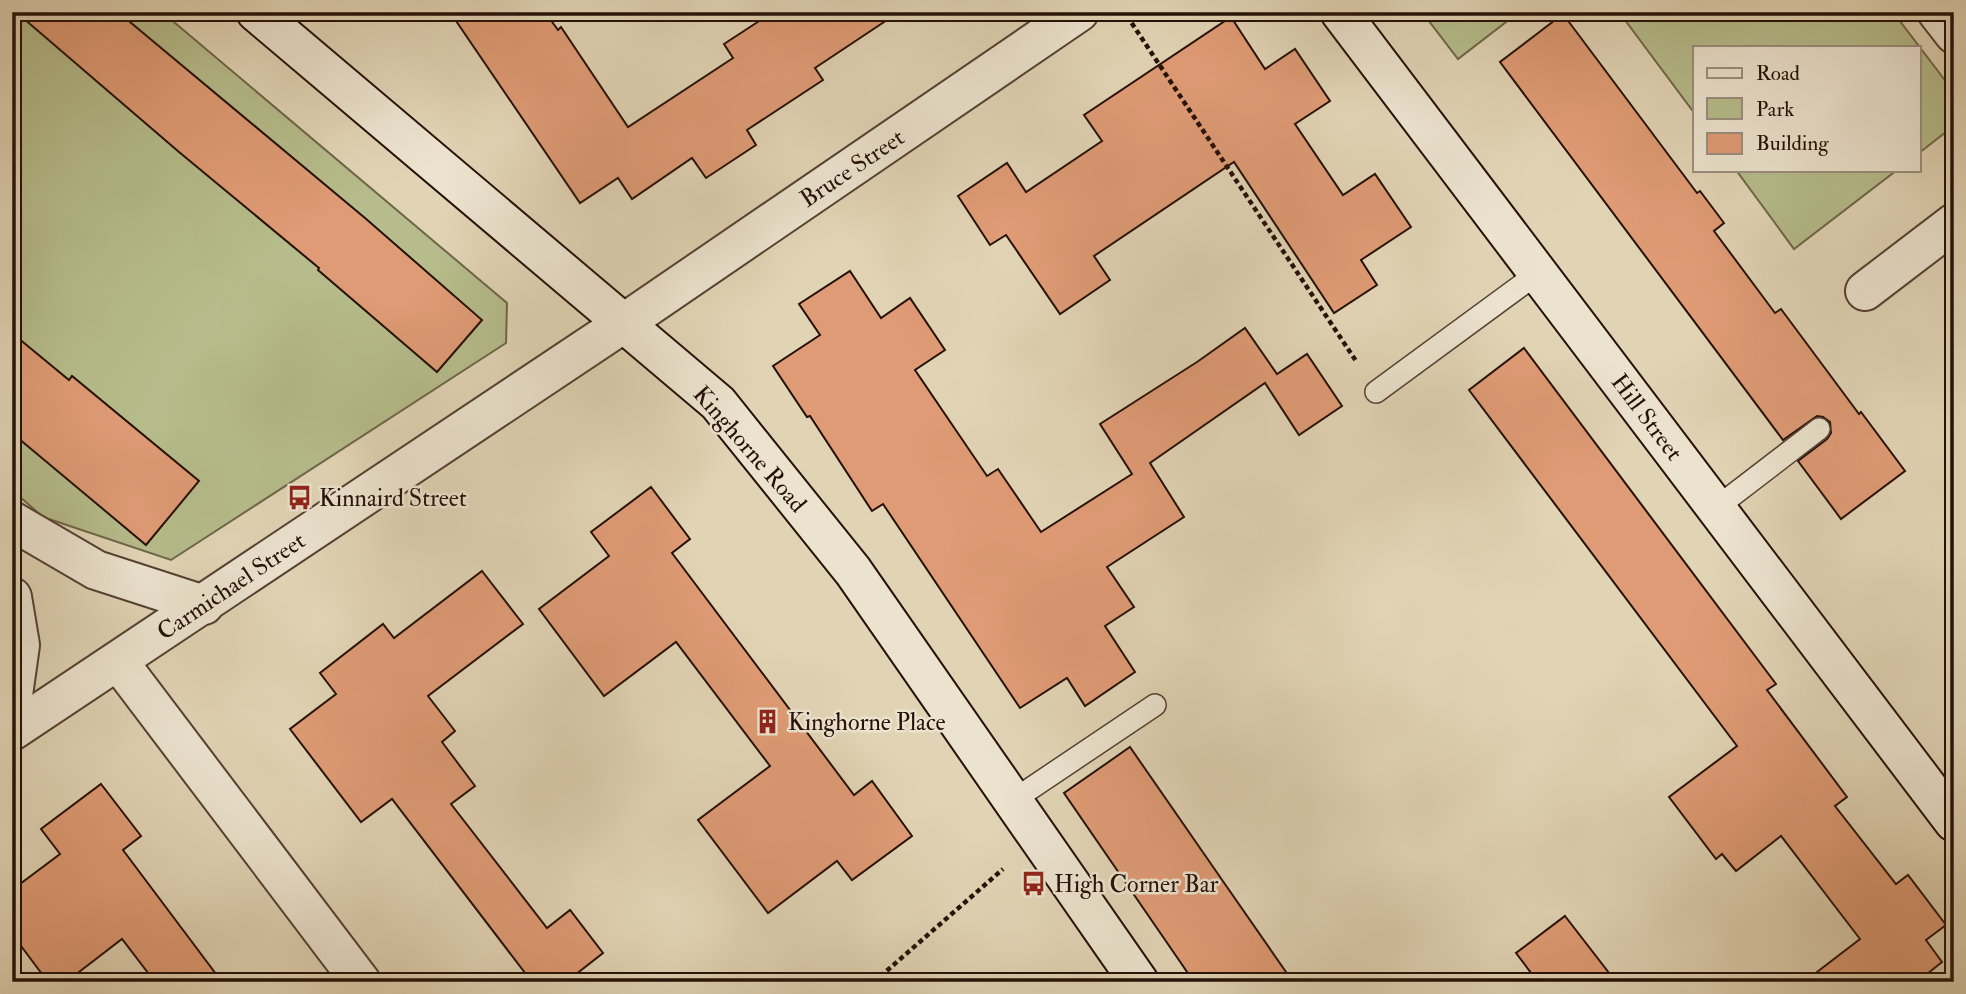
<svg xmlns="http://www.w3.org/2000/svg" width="1966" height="994" viewBox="0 0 1966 994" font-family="'IM FELL Double Pica',serif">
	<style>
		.green { fill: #b6bc8b; stroke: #6e664a; stroke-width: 2 }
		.building { fill: #df9b75; stroke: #251008; stroke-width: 2 }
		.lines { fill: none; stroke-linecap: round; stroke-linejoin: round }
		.lane-casing { stroke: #544133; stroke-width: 24 }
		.street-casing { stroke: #544133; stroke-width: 42 }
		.secondary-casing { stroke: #251008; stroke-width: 42 }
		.path { stroke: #251008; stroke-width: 4.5; stroke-dasharray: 5 3.5; stroke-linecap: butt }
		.lane { stroke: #ece3cf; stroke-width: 21 }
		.street { stroke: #ece3cf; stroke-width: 38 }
		.secondary { stroke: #ece3cf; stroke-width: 38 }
		.labels { text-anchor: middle; stroke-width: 5; stroke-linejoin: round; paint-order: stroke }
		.street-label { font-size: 24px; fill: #251008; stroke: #ece3cf }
		.poi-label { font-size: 24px; fill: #251008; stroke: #ece3cf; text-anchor: start }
	</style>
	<rect width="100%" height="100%" fill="#e1d4b5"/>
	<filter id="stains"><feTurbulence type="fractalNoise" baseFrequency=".00286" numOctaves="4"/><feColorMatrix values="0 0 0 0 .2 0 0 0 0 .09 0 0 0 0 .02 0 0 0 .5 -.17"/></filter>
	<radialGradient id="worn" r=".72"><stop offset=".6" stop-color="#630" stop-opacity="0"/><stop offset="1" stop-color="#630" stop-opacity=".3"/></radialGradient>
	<!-- green -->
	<g class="green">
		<path d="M12,12h150l345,291 -1,40 -335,217 -128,-43 -31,-27z"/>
		<path d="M1422,12h97l-61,47z"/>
		<path d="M1619,12h274l57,75 -4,45 -27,21v-106h-224v67z"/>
		<path d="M1736,170h161l-103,79z"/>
	</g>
	<!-- building -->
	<g class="building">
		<path d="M16,12h102l247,206 117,102 -45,52 -119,-102 1,-2 -140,-116z"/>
		<path d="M450,12h95l13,18 3,-3 67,100 105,-69 -9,-14 49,-32h126l-84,56 8,12 -76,50 9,15 -50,33 -14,-20 -60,41 -14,-21 -38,25z"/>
		<path d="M1563,14l134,179 3,-2 24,32 -10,8 61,82 6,-4 78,105 2,-2 44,59 -64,48 -43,-58 29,-22 4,-6 -1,-11 -7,-5 -6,-1 -34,24 -283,-378z"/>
		<path d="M1231,17l34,52 30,-20 35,52 -35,23 48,71 32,-21 36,53 -50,33 16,25 -43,28 -100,-151 -140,94 16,24 -50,34 -54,-79 -16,10 -32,-49 49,-33 19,29 76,-51 -18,-26z"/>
		<path d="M850,271l31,47 29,-20 35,52 -30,20 72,106 11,-7 43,63 91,-58 -32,-50 97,-62 48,-34 32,46 30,-20 35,52 -43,29 -34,-52 -115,80 34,54 -77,50 27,40 -29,19 30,46 -50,34 -18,-28 -47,30 -137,-204 -11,7 -62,-95 -3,1 -34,-51 47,-31 -21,-31z"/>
		<path d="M12,333l57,47 3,-4 127,105 -53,64 -134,-112z"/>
		<path d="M1524,348l252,336 -9,6 80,107 -12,9 61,78 12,-9 38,50 -20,15 16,22 -25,20h-113l56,-43 -79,-103 -45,35 -14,-17 -6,5 -47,-62 68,-51 -268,-356z"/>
		<path d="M651,487l39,52 -18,14 182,242 18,-14 40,55 -60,44 -15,-19 -69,52 -70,-93 72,-54 -94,-124 -72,54 -65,-87 70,-53 -18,-24z"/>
		<path d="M482,571l41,53 -95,72 27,35 -13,11 33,44 -24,18 96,124 23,-18 33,43 -37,29h-34l-140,-183 -31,23 -71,-93 46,-35 -16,-21 63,-49 11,14z"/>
		<path d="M1130,747l97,140 66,95h-99l-22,-32 -108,-157z"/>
		<path d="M101,784l40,52 -18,14 99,132h-67l-33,-43 -56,43h-18l-36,-48v-44l48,-36 -19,-25z"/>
		<path d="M1565,916l51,66h-78l-22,-29z"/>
	</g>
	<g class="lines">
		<defs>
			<g id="lane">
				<path d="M1376,392l162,-119"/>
				<path d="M1716,508l103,-79"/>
				<path d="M1012,801l143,-96"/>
			</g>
			<g id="street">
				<path d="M1937,12l17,22"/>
				<path d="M1865,291l89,-68"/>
				<path d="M12,521l84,49 108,35"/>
				<path d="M12,597l8,48 -8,57"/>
				<path d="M118,661l243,321"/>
				<path d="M12,731l612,-408 455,-311"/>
			</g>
			<g id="secondary">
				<path d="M256,12l462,391 135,168 286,411"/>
				<path d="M1340,12l614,810"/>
			</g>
		</defs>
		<!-- lane casing -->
		<use href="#lane" class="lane-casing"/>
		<!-- street casing -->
		<use href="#street" class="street-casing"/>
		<!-- secondary casing -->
		<use href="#secondary" class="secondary-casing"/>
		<!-- path -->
		<g class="path">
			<path d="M1127,16l229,345"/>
			<path d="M874,982l129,-113"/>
		</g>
		<!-- lane -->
		<use href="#lane" class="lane"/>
		<!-- street -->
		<use href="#street" class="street"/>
		<!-- secondary -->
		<use href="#secondary" class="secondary"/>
	</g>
	<!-- icons -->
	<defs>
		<symbol id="bus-bare" viewBox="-9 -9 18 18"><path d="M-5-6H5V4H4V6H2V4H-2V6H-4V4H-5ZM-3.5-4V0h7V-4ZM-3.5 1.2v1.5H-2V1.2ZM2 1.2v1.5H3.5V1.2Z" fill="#8f2418" stroke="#ece3cf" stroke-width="2.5" paint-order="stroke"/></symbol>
		<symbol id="building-bare" viewBox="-9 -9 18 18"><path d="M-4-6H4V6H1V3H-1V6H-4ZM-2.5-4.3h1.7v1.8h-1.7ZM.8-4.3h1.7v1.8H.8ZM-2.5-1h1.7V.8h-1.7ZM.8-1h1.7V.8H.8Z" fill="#8f2418" stroke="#ece3cf" stroke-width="2.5" paint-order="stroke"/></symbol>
	</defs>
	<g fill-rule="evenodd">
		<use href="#bus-bare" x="282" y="480" width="35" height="35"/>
		<use href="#building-bare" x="750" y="704" width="35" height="35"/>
		<use href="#bus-bare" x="1016" y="866" width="35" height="35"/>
	</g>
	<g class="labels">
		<!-- street labels -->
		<g class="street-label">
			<text transform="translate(852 168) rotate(-34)" y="8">Bruce Street</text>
			<text transform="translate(1647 417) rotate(53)" y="8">Hill Street</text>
			<text transform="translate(750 449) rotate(49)" y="8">Kinghorne Road</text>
			<text transform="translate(231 586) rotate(-34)" y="8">Carmichael Street</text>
		</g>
		<!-- poi labels -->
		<g class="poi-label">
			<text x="319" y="506">Kinnaird Street</text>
			<text x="788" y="730">Kinghorne Place</text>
			<text x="1054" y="892">High Corner Bar</text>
		</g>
	</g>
	<!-- margin -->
	<rect width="1966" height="994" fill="none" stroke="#e1d4b5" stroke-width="42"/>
	<rect x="14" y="14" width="1938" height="966" fill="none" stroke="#251008" stroke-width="3.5"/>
	<rect x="21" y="21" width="1924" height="952" fill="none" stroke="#251008" stroke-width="2"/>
	<!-- legend -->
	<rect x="1693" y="46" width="228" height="126" fill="#ece3cf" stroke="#9c8f7f" stroke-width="2"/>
	<rect x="1707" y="68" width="35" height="10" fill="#ece3cf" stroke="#9c8f7f" stroke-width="2"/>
	<text x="1756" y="80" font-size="21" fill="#251008">Road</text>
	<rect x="1707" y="98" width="35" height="21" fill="#b6bc8b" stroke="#9c8f7f" stroke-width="2"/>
	<text x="1756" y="116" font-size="21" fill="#251008">Park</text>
	<rect x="1707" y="133" width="35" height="21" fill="#df9b75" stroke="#9c8f7f" stroke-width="2"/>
	<text x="1756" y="150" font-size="21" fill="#251008">Building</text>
	<rect width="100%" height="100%" filter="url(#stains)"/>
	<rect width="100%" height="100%" fill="url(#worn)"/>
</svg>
